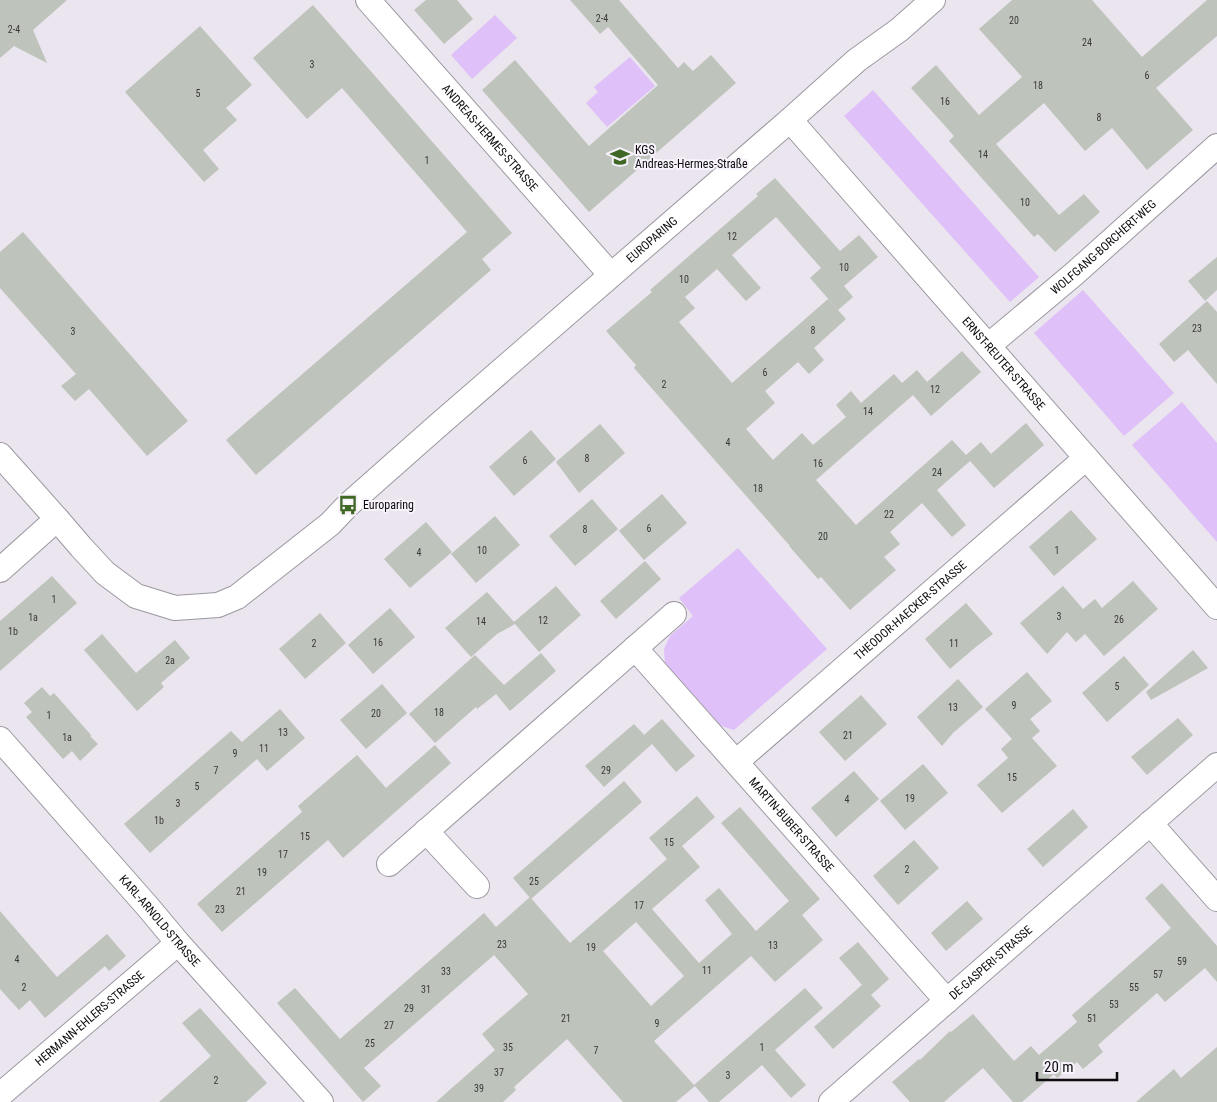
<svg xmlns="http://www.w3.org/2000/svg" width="1217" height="1102" viewBox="0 0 1217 1102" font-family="'Roboto Condensed',sans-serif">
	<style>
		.green { fill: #dfc0f9 }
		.building { fill: #bec3bb; fill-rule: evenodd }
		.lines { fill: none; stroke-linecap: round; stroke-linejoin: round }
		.minor-casing { stroke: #9c98a0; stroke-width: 26 }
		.minor { stroke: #fff; stroke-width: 24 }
		.labels { text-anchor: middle; stroke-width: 4; stroke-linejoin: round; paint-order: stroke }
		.number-label { font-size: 10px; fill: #393939 }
		.street-label { font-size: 12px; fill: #0d0b0e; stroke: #f7f2fb }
		.poi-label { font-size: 12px; fill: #0d0b0e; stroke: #f7f2fb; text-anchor: start }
	</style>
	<rect width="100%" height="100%" fill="#eae5ee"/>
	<!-- green -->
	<g class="green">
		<path d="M495,15l22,23 -45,41 -21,-24z"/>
		<path d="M630,57l25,29 -48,41 -21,-24 12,-11 -4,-5z"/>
		<path d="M873,90l166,187 -29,25 -166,-186z"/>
		<path d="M1083,290l91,103 -50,43 -90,-103z"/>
		<path d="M1182,402l35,41v99l-85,-97z"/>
		<path d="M738,548l89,101 -93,81 -13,-4 -56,-63 -1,-14 6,-13 23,-20 -14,-18z"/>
	</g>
	<!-- building -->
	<g class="building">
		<path d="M0,0h67l-34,30 14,33 -33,-17 -14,12z"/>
		<path d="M426,0h31l16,19 -29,25 -30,-34z"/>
		<path d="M570,0h49l59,68 6,-6 9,9 18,-16 25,28 -147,129 -107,-122 33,-30 74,86 69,-61 -50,-58 -8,7z"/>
		<path d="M1012,0h80l50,57 65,-57h10v36l-61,52 37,42 -46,40 -35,-42 -27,23 -41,-48 -48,41 63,71 25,-21 16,18 -45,40 -17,-18 -4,3 -85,-96 5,-5 -43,-48 25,-23 43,50 43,-38 -43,-48z"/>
		<path d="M313,5l199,228 -30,26 9,11 -235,205 -30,-35 241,-208 -125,-144 -35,31 -54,-61z"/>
		<path d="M200,26l52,59 -26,23 11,12 -34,30 16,19 -15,13 -79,-90z"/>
		<path d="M775,178l65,73 19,-16 19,22 -34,29 9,11 -15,13 -28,-32 11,-10 -45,-51 -44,38 29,33 -15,13 -29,-32 -32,28 10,11 -16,14 53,61 96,-84 18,20 -32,29 10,12 -15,14 -11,-12 -33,29 10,12 -29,26 27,31 29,-27 11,12 33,-28 -10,-12 15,-14 10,12 33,-29 8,9 15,-13 10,12 35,-31 19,21 -50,44 -18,-21 -97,85 40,45 96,-85 14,15 15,-13 10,12 35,-31 18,22 -50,43 -24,-27 -33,29 29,35 -14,12 -30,-34 -32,29 10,12 -16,13 12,13 -46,40 -29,-33 -3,2 -29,-33h1l-156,-178 2,-3 -30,-34 46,-39 -2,-2 108,-94 -2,-2z"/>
		<path d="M23,232l165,189 -41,35 -58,-67 -14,12 -14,-15 15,-12 -76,-86v-36z"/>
		<path d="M1217,257v33l-12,11 -17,-20z"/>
		<path d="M1207,301l10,11v72l-29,-34 -14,12 -15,-18z"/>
		<path d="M600,424l25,29 -46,40 -23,-31z"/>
		<path d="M531,430l25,29 -42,37 -25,-29z"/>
		<path d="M662,494l25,29 -43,37 -25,-29z"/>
		<path d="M592,499l26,30 -43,37 -26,-30z"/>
		<path d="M1071,510l26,29 -43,37 -25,-29z"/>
		<path d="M495,516l25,29 -44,38 -25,-29z"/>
		<path d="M426,522l26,30 -42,36 -26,-29z"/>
		<path d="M645,561l16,18 -45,40 -16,-18z"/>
		<path d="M52,576l25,27 -77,68v-50z"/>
		<path d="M1133,581l25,28 -54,47 -19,-22 -9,8 -9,-10 -20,22 -27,-31 43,-37 20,23 12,-10 7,9z"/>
		<path d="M556,586l25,29 -42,37 -24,-28 -18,10 -26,23 -26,-29 42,-36 27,30z"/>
		<path d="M966,603l27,31 -16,12 -27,23 -25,-30z"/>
		<path d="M390,608l25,29 -42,37 -25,-29z"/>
		<path d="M320,613l26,30 -41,36 -26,-30z"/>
		<path d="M102,634l34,39 39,-33 15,18 -29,25 3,4 -27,24 -53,-61z"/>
		<path d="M1193,650l15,18 -57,32 -5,-8z"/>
		<path d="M541,653l15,18 -46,40 -14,-17 -19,15 -1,-2 -41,36 -26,-29 66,-59 29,30z"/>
		<path d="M1124,656l25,29 -42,37 -25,-29z"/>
		<path d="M1027,672l25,29 -22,18 10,12 -8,7 25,28 -55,47 -25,-28 31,-27 -7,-9 11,-10 -27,-30z"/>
		<path d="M958,679l25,28 -30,26 -11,13 -25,-29z"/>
		<path d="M382,684l25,29 -41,36 -26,-29z"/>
		<path d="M42,687l8,9 4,-3 37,42 -1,1 8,8 -18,17 -8,-10 -9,8 -37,-42 6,-5 -8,-9z"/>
		<path d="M861,695l26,29 -42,37 -26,-29z"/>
		<path d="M280,709l25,29 -38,33 -10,-12 -107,94 -26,-29 107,-93 11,11z"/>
		<path d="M1178,718l15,17 -46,40 -16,-18z"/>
		<path d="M662,719l33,37 -19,16 -24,-28 -48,43 -19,-21 49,-42 14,15 -4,-4z"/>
		<path d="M435,745l16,18 -108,95 -15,-18 -106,92 -25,-28 105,-92 -4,-6 59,-51 29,33z"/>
		<path d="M923,764l25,29 -43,37 -25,-29z"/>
		<path d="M854,771l25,28 -43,38 -25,-29z"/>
		<path d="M624,781l18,21 -111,97 -18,-21z"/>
		<path d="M697,796l18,21 -33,29 18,21 -48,42 47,54 33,-29 -27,-34 14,-12 37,43 33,-30 -68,-78 19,-16 80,92 -18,16 21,25 -48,42 -24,-26 -97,85 40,44 111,-97 18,20 -48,42 31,35 -15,13 -29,-33 -43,37h-10l-14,-16 -19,16h-53l-56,-63 -53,48 2,3 -13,12h-67l59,-52 -13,-16 46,-40 -34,-39 -130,113 17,18 -18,16 -86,-99 18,-15 45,51 144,-126 12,14 34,-30 40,46 97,-84 -18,-21zM636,922l48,54 -33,30 -48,-55z"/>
		<path d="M1073,809l15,18 -45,40 -16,-18z"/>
		<path d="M914,840l25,28 -41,37 -25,-29z"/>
		<path d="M1162,883l55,63v36l-12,-14 -40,34 -8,-9 -59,52 5,7 -20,17 -6,-7 -20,16 -3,-4 -32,28h-9l-30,-34 -39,34h-34l-18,-20 27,-23 1,1 30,-29 1,1 22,-18 41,47 17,-15 8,9 38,-33 -5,-7 99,-87 -26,-30z"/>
		<path d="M967,901l16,18 -37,32 -15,-18z"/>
		<path d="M0,911l57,66 50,-43 19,22 -17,15 -4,-5 -60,52 -15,-18 -11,10 -19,-21z"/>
		<path d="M858,942l31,37 -18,16 10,11 -48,43 -19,-22 48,-42 -23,-27z"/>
		<path d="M200,1008l67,75 -21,19h-87l52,-46 -29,-33z"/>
		<path d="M1217,1047v55h-81l38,-33 7,9z"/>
	</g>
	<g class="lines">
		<defs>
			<g id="minor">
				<path id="s1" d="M368,0l243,275"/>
				<path id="s2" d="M790,120l427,487"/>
				<path id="s3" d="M988,346l86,-72 143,-128"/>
				<path id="s4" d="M0,455l57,64 24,28 24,26 31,23 39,12 43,-3 19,-8 93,-73 18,-19 87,-77 355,-308 67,-60 42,-30 34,-30"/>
				<path d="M0,570l57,-51"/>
				<path id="s5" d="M635,648l312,353"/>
				<path id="s6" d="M0,739l148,168 30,36 143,159"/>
				<path id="s7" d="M736,762l350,-304"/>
				<path d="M1150,823l67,76"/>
				<path d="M426,831l51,55"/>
				<path d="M389,864l285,-250"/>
				<path id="s8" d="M0,1095l178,-152"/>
				<path id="s9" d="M831,1102l386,-337"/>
			</g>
		</defs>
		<!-- minor casing -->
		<use href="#minor" class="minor-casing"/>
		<!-- minor -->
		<use href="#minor" class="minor"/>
	</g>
	<!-- icons -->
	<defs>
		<symbol id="school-bare" viewBox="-9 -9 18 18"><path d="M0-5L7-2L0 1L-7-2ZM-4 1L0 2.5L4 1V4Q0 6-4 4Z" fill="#3f6824" stroke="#f7f2fb" stroke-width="2.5" paint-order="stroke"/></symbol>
		<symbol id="bus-bare" viewBox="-9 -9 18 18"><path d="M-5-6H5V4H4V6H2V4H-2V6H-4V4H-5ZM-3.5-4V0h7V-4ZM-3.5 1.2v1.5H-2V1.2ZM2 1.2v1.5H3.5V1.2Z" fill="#3f6824" stroke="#f7f2fb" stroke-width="2.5" paint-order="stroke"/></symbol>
	</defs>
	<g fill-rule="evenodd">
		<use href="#school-bare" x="606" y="143" width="28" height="28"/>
		<use href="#bus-bare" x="334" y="491" width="28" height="28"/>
	</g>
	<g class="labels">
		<!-- number labels -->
		<g class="number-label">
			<text x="602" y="22">2-4</text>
			<text x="1014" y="24">20</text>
			<text x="14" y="33">2-4</text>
			<text x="1087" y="46">24</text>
			<text x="312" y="68">3</text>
			<text x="1147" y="79">6</text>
			<text x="1038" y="89">18</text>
			<text x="198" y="97">5</text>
			<text x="945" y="105">16</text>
			<text x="1099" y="121">8</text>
			<text x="983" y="158">14</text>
			<text x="427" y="164">1</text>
			<text x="1025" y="206">10</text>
			<text x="732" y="240">12</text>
			<text x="844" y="271">10</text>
			<text x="684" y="283">10</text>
			<text x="1197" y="332">23</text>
			<text x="813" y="334">8</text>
			<text x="73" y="335">3</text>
			<text x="765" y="376">6</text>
			<text x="664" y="388">2</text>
			<text x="935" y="393">12</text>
			<text x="868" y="415">14</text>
			<text x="728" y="446">4</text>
			<text x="587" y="462">8</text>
			<text x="525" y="464">6</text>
			<text x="818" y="467">16</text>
			<text x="937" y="476">24</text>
			<text x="758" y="492">18</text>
			<text x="889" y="518">22</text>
			<text x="649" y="532">6</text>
			<text x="585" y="533">8</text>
			<text x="823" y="540">20</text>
			<text x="482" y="554">10</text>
			<text x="1057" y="554">1</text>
			<text x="419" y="556">4</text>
			<text x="54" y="603">1</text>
			<text x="1059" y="620">3</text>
			<text x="33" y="621">1a</text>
			<text x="1119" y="623">26</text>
			<text x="543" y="624">12</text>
			<text x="481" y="625">14</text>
			<text x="13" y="635">1b</text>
			<text x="378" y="646">16</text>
			<text x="314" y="647">2</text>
			<text x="954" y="647">11</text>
			<text x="170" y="664">2a</text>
			<text x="1117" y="690">5</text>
			<text x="1014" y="709">9</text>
			<text x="953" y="711">13</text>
			<text x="439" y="716">18</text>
			<text x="376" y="717">20</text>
			<text x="49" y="719">1</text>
			<text x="283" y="736">13</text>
			<text x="848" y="739">21</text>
			<text x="67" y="741">1a</text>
			<text x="264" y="752">11</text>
			<text x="235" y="757">9</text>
			<text x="216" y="774">7</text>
			<text x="606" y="774">29</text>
			<text x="1012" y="781">15</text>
			<text x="197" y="790">5</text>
			<text x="910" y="802">19</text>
			<text x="847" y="803">4</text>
			<text x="178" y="807">3</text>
			<text x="159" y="824">1b</text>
			<text x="305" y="840">15</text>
			<text x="669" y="846">15</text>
			<text x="283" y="858">17</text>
			<text x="907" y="873">2</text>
			<text x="262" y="876">19</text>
			<text x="534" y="885">25</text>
			<text x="241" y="895">21</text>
			<text x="639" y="909">17</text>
			<text x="220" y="913">23</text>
			<text x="502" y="948">23</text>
			<text x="773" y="949">13</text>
			<text x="591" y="951">19</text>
			<text x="17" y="963">4</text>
			<text x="1182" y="965">59</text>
			<text x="707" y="974">11</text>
			<text x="446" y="975">33</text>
			<text x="1158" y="978">57</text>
			<text x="24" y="991">2</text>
			<text x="1134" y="991">55</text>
			<text x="426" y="993">31</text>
			<text x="1114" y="1008">53</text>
			<text x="409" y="1012">29</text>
			<text x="566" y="1022">21</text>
			<text x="1092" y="1022">51</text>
			<text x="657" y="1027">9</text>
			<text x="389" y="1029">27</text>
			<text x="370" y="1047">25</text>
			<text x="508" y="1051">35</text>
			<text x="762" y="1051">1</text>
			<text x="596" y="1054">7</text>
			<text x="499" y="1076">37</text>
			<text x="728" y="1079">3</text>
			<text x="216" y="1084">2</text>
			<text x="479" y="1092">39</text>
		</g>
		<!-- street labels -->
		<g class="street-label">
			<text dy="4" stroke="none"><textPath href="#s1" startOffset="184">ANDREAS-HERMES-STRASSE</textPath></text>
			<text dy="4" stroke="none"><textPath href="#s4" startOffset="849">EUROPARING</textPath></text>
			<text dy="4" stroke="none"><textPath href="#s3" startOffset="152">WOLFGANG-BORCHERT-WEG</textPath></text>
			<text dy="4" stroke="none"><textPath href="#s2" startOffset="324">ERNST-REUTER-STRASSE</textPath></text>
			<text dy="4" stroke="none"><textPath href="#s7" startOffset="231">THEODOR-HAECKER-STRASSE</textPath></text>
			<text dy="4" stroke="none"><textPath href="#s5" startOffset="236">MARTIN-BUBER-STRASSE</textPath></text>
			<text dy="4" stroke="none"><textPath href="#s6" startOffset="242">KARL-ARNOLD-STRASSE</textPath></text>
			<text dy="4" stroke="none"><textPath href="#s9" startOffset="212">DE-GASPERI-STRASSE</textPath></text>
			<text dy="4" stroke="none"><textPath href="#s8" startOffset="118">HERMANN-EHLERS-STRASSE</textPath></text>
		</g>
		<!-- poi labels -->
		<g class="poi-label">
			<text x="635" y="154">KGS<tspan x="635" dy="14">Andreas-Hermes-Straße</tspan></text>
			<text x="363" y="509">Europaring</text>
		</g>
	</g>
	<!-- scale -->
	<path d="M1037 1072v8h80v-8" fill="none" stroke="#0d0b0e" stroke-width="2.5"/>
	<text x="1044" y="1072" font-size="15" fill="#0d0b0e" stroke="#f7f2fb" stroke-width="4" paint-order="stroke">20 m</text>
</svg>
